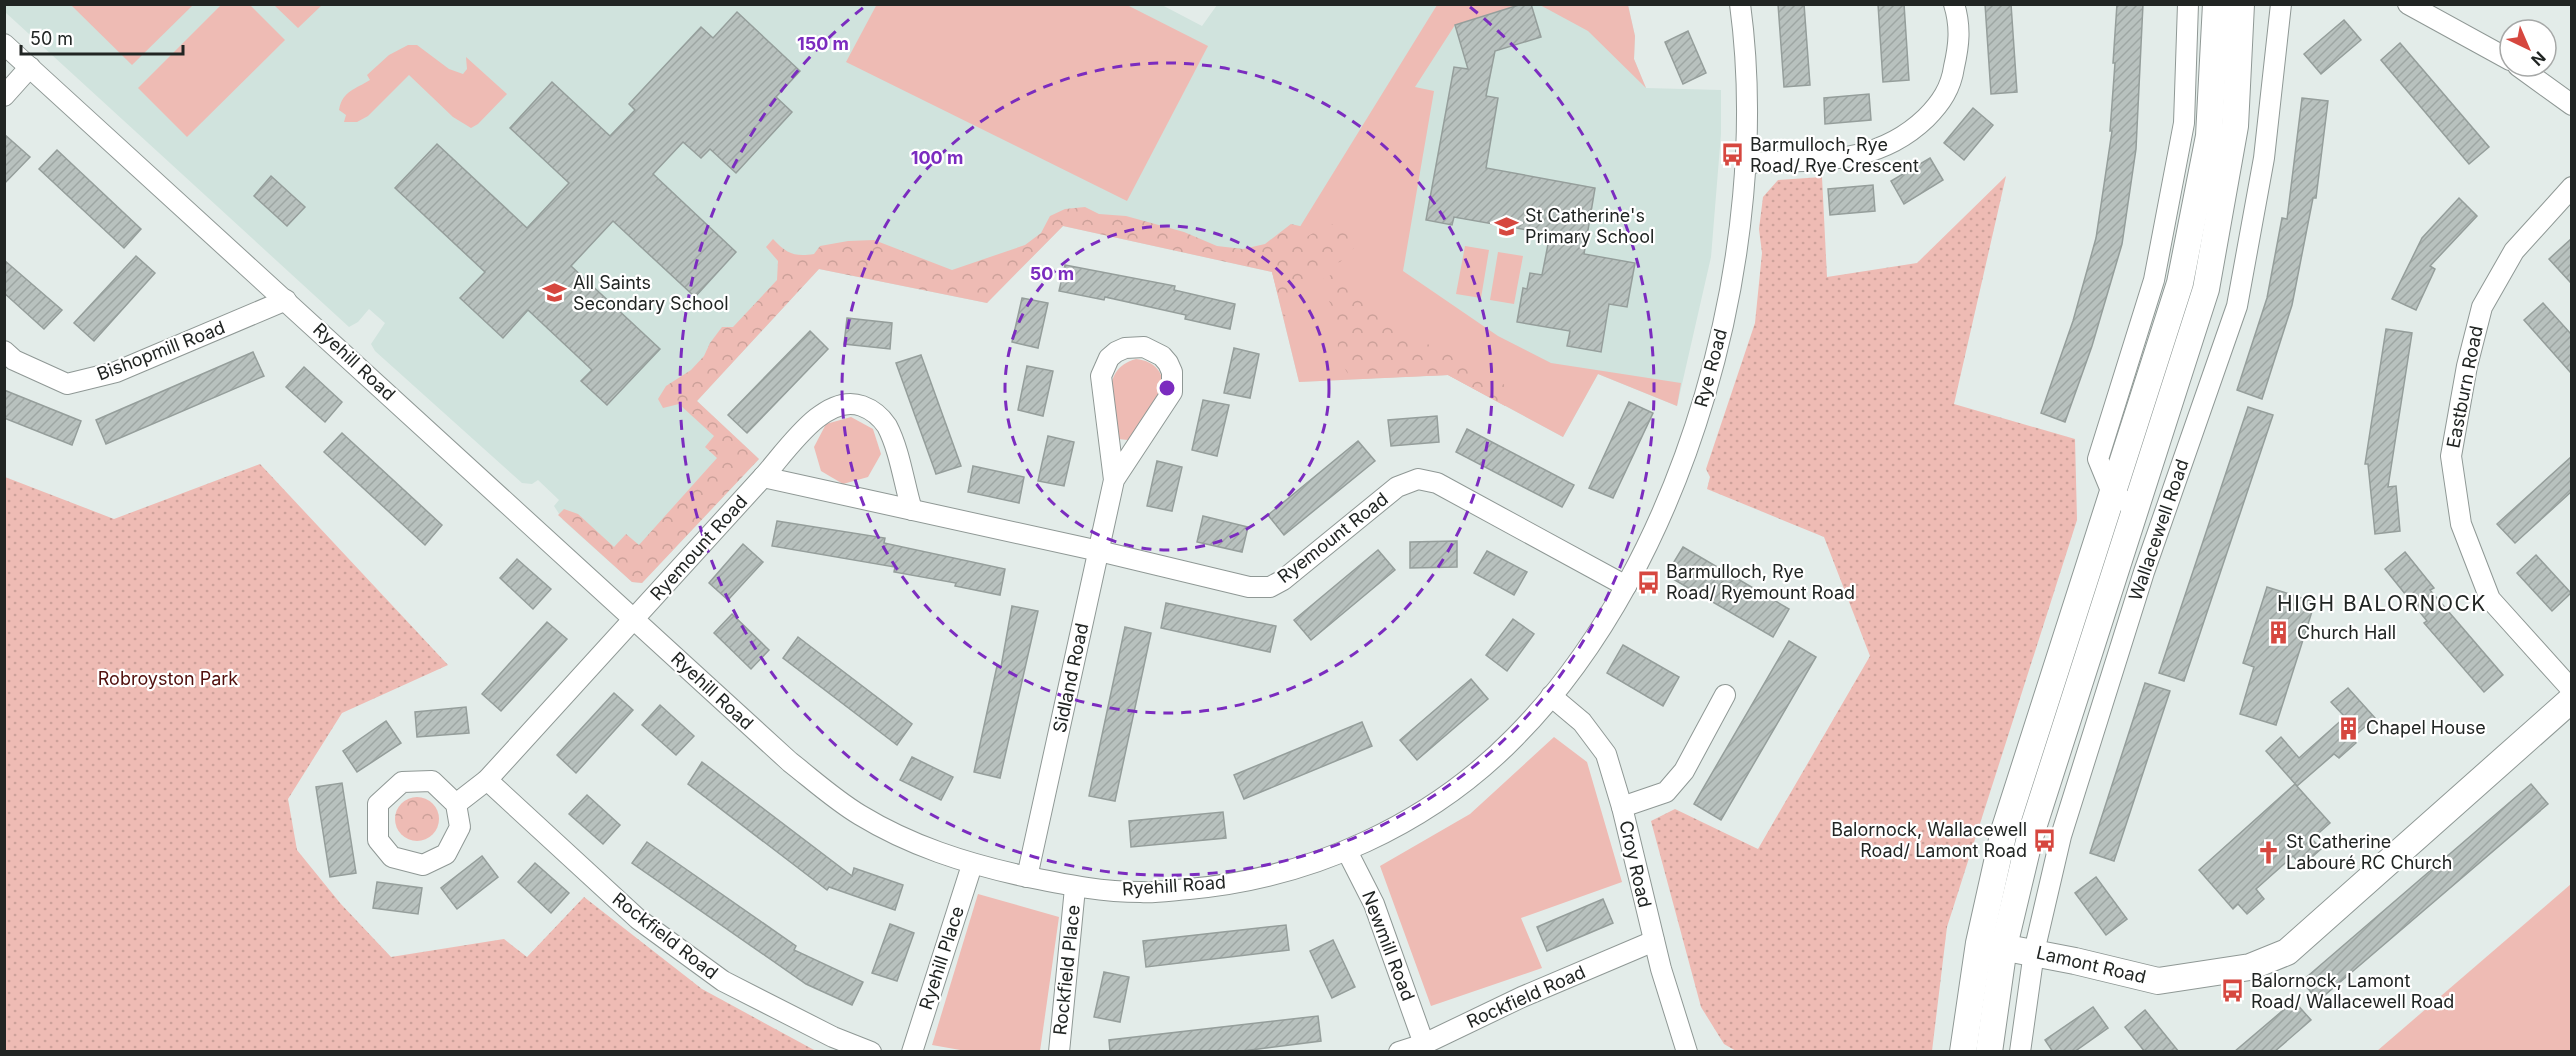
<svg xmlns="http://www.w3.org/2000/svg" width="2576" height="1056" viewBox="0 0 2576 1056" font-family="Inter,sans-serif">
	<style>
		.built { fill: #d0e3dd }
		.grass { fill: #eebbb4 }
		.forest { fill: url(#forest-crowns) }
		.park { fill: url(#park-dots) }
		.building { fill: url(#building-hatch); stroke: #959e9b; stroke-width: 1.5 }
		.lines { fill: none; stroke-linecap: round; stroke-linejoin: round }
		.minor-casing { stroke: #8f9895; stroke-width: 22 }
		.tertiary-casing { stroke: #8f9895; stroke-width: 28 }
		.minor { stroke: #fff; stroke-width: 20 }
		.tertiary { stroke: #fff; stroke-width: 26 }
		.ring { fill: none; stroke: #7b2cbf; stroke-width: 3; stroke-dasharray: 10 8 }
		.labels { text-anchor: middle; stroke-width: 4.5; stroke-linejoin: round; paint-order: stroke }
		.poi-label { font-size: 18px; fill: #212523; stroke: #fff; text-anchor: start }
		.street-label { font-size: 18px; fill: #212523; stroke: #fff }
		.park-label { font-size: 18px; fill: #500f0d; stroke: #fff }
		.quarter-label { font-size: 21px; letter-spacing: 1.5px; fill: #212523; stroke: #fff }
		.centre { fill: #7b2cbf; stroke: #fff; stroke-width: 3 }
		.ring-label { font-size: 18px; text-anchor: middle; font-weight: bold; fill: #7b2cbf; stroke: #fff; stroke-width: 4.5; stroke-linejoin: round; paint-order: stroke }
	</style>
	<defs>
		<pattern id="forest-crowns" width="20" height="18" patternUnits="userSpaceOnUse" patternTransform="scale(1.5)"><rect width="20" height="18" fill="#eebbb4"/><path d="M2 6a3 3 0 1 1 6 0M12 15a3 3 0 1 1 6 0" fill="none" stroke="#cca19a"/></pattern>
		<pattern id="park-dots" width="8" height="8" patternUnits="userSpaceOnUse" patternTransform="scale(1.5)"><rect width="8" height="8" fill="#eebbb4"/><path d="M2 2h.1M6 6h.1" fill="none" stroke="#cca19a" stroke-width="1.8" stroke-linecap="round"/></pattern>
		<pattern id="building-hatch" width="6" height="6" patternUnits="userSpaceOnUse" patternTransform="scale(1.5)"><rect width="6" height="6" fill="#b8c1be"/><path d="M-1 1l2-2M0 6l6-6M5 7l2-2" fill="none" stroke="#9ea6a3"/></pattern>
	</defs>
	<rect width="100%" height="100%" fill="#e3ece9"/>
	<!-- built -->
	<path class="built" d="M1160,4l42,22 15,-21h411l7,31 -1,23 12,29 75,2v44l-10,123 -34,149 -79,-32 -35,63 -115,-62 -149,7 -27,-110 -209,-46 -76,77 -168,-34 -122,132 62,58 -117,124 -10,-1 -69,-62 -9,-14 5,-6 -21,-20 -6,4 -10,-1 -147,-132 -4,-7 14,-21 -16,-14 -11,13 -9,5 -344,-315 -1,-7z"/>
	<!-- grass -->
	<g class="grass">
		<path d="M877,4l250,1 81,41 -81,155 -281,-139z"/>
		<path d="M71,5h122l-61,60z"/>
		<path d="M221,5h29l35,35 -98,97 -49,-49z"/>
		<path d="M274,5h48l-24,23z"/>
		<path d="M1437,5h85l-67,20 -40,62 19,4 -31,180 95,65 53,27 130,20 -4,23 -79,-32 -35,63 -115,-62 -149,7 -27,-110z"/>
		<path d="M1540,5h88l7,31 -1,23 12,29 -58,-57z"/>
		<path d="M408,45h9l32,24 14,5 4,-5 -1,-12 41,37 -29,30 -7,4 -18,-11 -44,-42 -41,41 -11,6h-13l2,-7 -7,-5c3,-19 17,-21 31,-30l-3,-5 22,-20z"/>
		<path d="M1465,246l24,4 -8,48 -25,-4z"/>
		<path d="M1498,252l25,4 -9,48 -24,-4z"/>
		<path d="M1136,359c19,2 28,13 28,32l-36,49 -10,-1c-6,-27 -20,-70 18,-80z"/>
		<path d="M851,417l22,12 8,25 -13,23 -25,7 -22,-13 -7,-24 12,-23z"/>
		<path d="M1554,737l33,25 35,120 -101,36 21,50 -111,38 -51,-140 90,-52z"/>
		<path d="M2571,884v167h-194z"/>
		<path d="M978,894l81,23 -19,134h-74l-34,-6z"/>
	</g>
	<!-- forest -->
	<g class="forest">
		<path d="M1085,207l14,7 27,2 58,16 33,14 26,3 22,-5 26,-20 13,3 -1,12 17,-10 22,-8 14,10 -2,17 -14,14 -26,5 -8,10 -22,41 -12,-46 -209,-46 -76,77 -168,-34 -122,132 62,58 -117,124 -10,-1 -74,-67 6,-6 14,5 36,33 12,-13 13,11 78,-87 -12,-11 9,-11 -35,-32 -16,4 -5,-9 8,-13 25,-16 13,-14 6,-13 12,-16h11l44,-47 1,-19 -12,-14 7,-8c14,15 22,18 41,15l6,-8 28,-5 26,-1 78,30 73,-25 16,-12 9,-17 15,-7z"/>
		<path d="M1331,275l29,12 21,18 15,21 20,14 44,16 19,20 16,1 13,11 -3,18 -57,-31 -97,4 -13,-22 -1,-42 -19,-33z"/>
		<circle cx="417" cy="819" r="22"/>
	</g>
	<!-- park -->
	<g class="park">
		<path d="M2006,176l-52,228 121,35 2,81 -130,407 -15,124h-196l-12,-7 -23,-37 -50,-186 24,-12 83,40 112,-193 -46,-119 -117,-48 3,-12 -4,-8 49,-146 7,-70 -3,-24 4,-32 15,-17 44,-3 5,100 90,-14z"/>
		<path d="M260,464l188,201 -106,48 -54,86 9,51 43,53 51,54 113,-18 23,18 57,-60 118,92 114,62h-811v-574l109,42z"/>
	</g>
	<!-- building -->
	<g class="building">
		<path d="M1522,4h9l10,33 -46,14 -9,45 12,2 -12,70 109,20 -11,66 51,9 -8,44 -18,-3 -8,48 -34,-6 3,-15 -53,-9 6,-34 4,1 3,-16 12,2 8,-41 -96,-17 -2,8 -26,-5 28,-153 14,2 -13,-44z"/>
		<path d="M1778,4h26l6,81 -26,2z"/>
		<path d="M1878,4h26l5,76 -26,2z"/>
		<path d="M1985,4h26l6,88 -26,2z"/>
		<path d="M2117,4h26l-7,145 -14,95 -30,102 -27,76 -24,-9 32,-92 23,-83 16,-107h-2l5,-68h-2z"/>
		<path d="M737,12l63,59 -24,26 16,15 -56,61 -26,-24 -9,9 -18,-16 -30,32 83,78 -41,45 -82,-76 -42,45 89,83 -53,56 -26,-24 11,-11 -64,-60 -25,28 -43,-40 25,-26 -90,-84 42,-44 90,84 42,-45 -59,-55 42,-46 58,54 25,-26 -6,-6 72,-77 12,11z"/>
		<path d="M2344,20l17,20 -40,34 -17,-20z"/>
		<path d="M1688,31l18,42 -23,11 -18,-42z"/>
		<path d="M2400,43l89,104 -20,17 -88,-104z"/>
		<path d="M1869,94l2,26 -46,4 -1,-26z"/>
		<path d="M2302,98l26,3 -12,97h-3l-21,107 -30,94 -25,-9 30,-92 15,-80 5,1z"/>
		<path d="M1973,108l20,17 -29,35 -20,-17z"/>
		<path d="M4,134l26,23 -26,27z"/>
		<path d="M57,150l84,79 -17,19 -85,-79z"/>
		<path d="M1930,158l13,22 -39,24 -13,-23z"/>
		<path d="M271,176l34,31 -18,19 -33,-30z"/>
		<path d="M1873,185l2,26 -45,4 -2,-26z"/>
		<path d="M2459,198l18,18 -47,50 5,3 -19,41 -24,-11 30,-61z"/>
		<path d="M2571,239v44l-22,-24z"/>
		<path d="M136,256l19,17 -61,68 -20,-18z"/>
		<path d="M4,260l58,50 -18,19 -40,-36z"/>
		<path d="M1065,265l110,21 -1,4 61,14 -5,25 -45,-10 1,-4 -81,-18 -1,3 -45,-9z"/>
		<path d="M1022,298l26,5 -10,45 -26,-6z"/>
		<path d="M2543,303l28,31v39l-47,-53z"/>
		<path d="M847,318l45,5 -2,26 -46,-5z"/>
		<path d="M2386,329l26,4 -24,154 8,-1 4,45 -25,3 -7,-70h-3z"/>
		<path d="M810,331l18,18 -81,84 -19,-18z"/>
		<path d="M1234,348l25,6 -9,44 -26,-5z"/>
		<path d="M253,352l11,24 -158,68 -10,-24z"/>
		<path d="M921,355l40,111 -25,8 -40,-111z"/>
		<path d="M1027,366l26,5 -10,45 -25,-6z"/>
		<path d="M304,367l38,35 -17,20 -39,-35z"/>
		<path d="M4,390l77,31 -9,24 -68,-27z"/>
		<path d="M1203,400l26,5 -12,51 -25,-6z"/>
		<path d="M1629,402l24,11 -40,85 -24,-10z"/>
		<path d="M2248,407l25,8 -89,266 -25,-8z"/>
		<path d="M1437,416l2,26 -48,4 -3,-26z"/>
		<path d="M1467,429l107,56 -12,22 -106,-55z"/>
		<path d="M342,433l100,92 -17,20 -101,-93z"/>
		<path d="M1048,436l26,6 -10,44 -26,-5z"/>
		<path d="M1358,441l17,20 -91,74 -16,-20z"/>
		<path d="M2571,457v35l-56,51 -18,-19z"/>
		<path d="M1157,461l25,6 -10,44 -25,-5z"/>
		<path d="M973,466l51,11 -5,26 -51,-11z"/>
		<path d="M1203,516l45,11 -6,25 -45,-10z"/>
		<path d="M777,521l108,17 -1,5 121,26 -5,26 -45,-9 1,-3 -62,-11 1,-5 -123,-21z"/>
		<path d="M1457,541v26l-47,1v-26z"/>
		<path d="M743,544l20,18 -35,38 -19,-17z"/>
		<path d="M1683,547l106,62 -16,28 -107,-62z"/>
		<path d="M1378,550l17,20 -84,70 -17,-20z"/>
		<path d="M1487,551l40,21 -13,23 -40,-22z"/>
		<path d="M2405,552l29,36 -4,2 73,85 -19,17 -60,-69 3,-2 -42,-52z"/>
		<path d="M2536,555l35,38 -19,18 -35,-38z"/>
		<path d="M517,559l34,30 -18,20 -33,-31z"/>
		<path d="M2267,587l48,15 -39,123 -36,-11 14,-47 -11,-4z"/>
		<path d="M1166,603l110,23 -6,26 -109,-24z"/>
		<path d="M1012,606l26,5 -38,167 -26,-6 23,-106 4,1z"/>
		<path d="M732,614l37,36 -18,19 -37,-36z"/>
		<path d="M1513,619l21,15 -27,37 -21,-16z"/>
		<path d="M547,622l20,17 -66,72 -19,-17z"/>
		<path d="M1125,627l26,6 -36,168 -26,-5z"/>
		<path d="M798,637l114,87 -15,21 -114,-87z"/>
		<path d="M1789,641l27,16 -95,163 -27,-16z"/>
		<path d="M1623,645l56,32 -16,29 -56,-33z"/>
		<path d="M1471,679l17,20 -71,61 -17,-20z"/>
		<path d="M2145,683l25,8 -56,170 -24,-8z"/>
		<path d="M2348,688l27,30 -23,20 4,5 -17,15 -5,-4 -37,32 -31,-35 15,-14 18,21 46,-41 -14,-15z"/>
		<path d="M614,693l19,17 -57,63 -19,-18z"/>
		<path d="M660,705l34,31 -18,19 -34,-30z"/>
		<path d="M466,707l3,26 -52,4 -2,-25z"/>
		<path d="M386,721l15,22 -44,29 -14,-21z"/>
		<path d="M1362,722l10,24 -128,53 -10,-24z"/>
		<path d="M912,757l41,20 -12,23 -41,-20z"/>
		<path d="M702,762l150,114 2,-8 49,17 -8,25 -66,-23 -2,3 -139,-106z"/>
		<path d="M342,783l14,90 -26,4 -14,-90z"/>
		<path d="M2295,784l35,39 -18,16 9,10 -19,17 -9,-10 -37,33 8,10 -17,15 -9,-10 -5,5 -34,-39z"/>
		<path d="M2531,784l17,20 -230,197 -16,-20z"/>
		<path d="M587,795l33,30 -17,19 -34,-30z"/>
		<path d="M1223,812l3,26 -95,9 -2,-26z"/>
		<path d="M647,842l149,104 -2,4 69,32 -11,23 -46,-21 -174,-121z"/>
		<path d="M482,856l16,21 -41,32 -16,-21z"/>
		<path d="M535,863l34,30 -18,20 -33,-31z"/>
		<path d="M2096,877l31,42 -21,16 -31,-42z"/>
		<path d="M377,882l45,6 -4,26 -45,-6z"/>
		<path d="M1603,899l10,24 -66,28 -10,-24z"/>
		<path d="M890,924l24,9 -17,48 -25,-8z"/>
		<path d="M1286,925l3,25 -143,17 -3,-26z"/>
		<path d="M1333,940l22,47 -23,11 -22,-47z"/>
		<path d="M1104,972l25,5 -9,45 -26,-5z"/>
		<path d="M2294,1001l17,19 -37,32h-40z"/>
		<path d="M2093,1007l15,21 -34,24h-21l-8,-12z"/>
		<path d="M2145,1010l34,42h-34l-20,-25z"/>
		<path d="M1318,1016l3,25 -86,11h-125l-1,-12z"/>
	</g>
	<g class="lines">
		<defs>
			<g id="minor">
				<path d="M2408,4l102,56"/>
				<path d="M4,44l786,718c23,18 45,38 70,53 51,31 105,48 163,61 40,8 77,16 118,16 16,1 32,-2 48,-3 122,-11 240,-64 326,-152 173,-175 258,-491 225,-733"/>
				<path d="M2518,66l54,39"/>
				<path d="M4,96l26,-29"/>
				<path d="M1746,163c66,-4 128,5 180,-45 15,-15 25,-30 28,-51 5,-22 7,-40 0,-63"/>
				<path d="M2572,187l-58,64 -32,56 -15,59 -16,90 10,68 29,75 82,91"/>
				<path d="M4,351l10,9 53,24 49,-12 170,-72"/>
				<path d="M763,477c23,-25 61,-85 99,-71 11,4 19,11 25,20 13,25 17,58 25,84"/>
				<path d="M2137,509l-25,-16 -14,-34 56,-179 30,-157 4,-119"/>
				<path d="M1551,696l31,26 24,32 16,53 39,162 26,83"/>
				<path d="M487,780l151,139 85,62 110,56 38,15"/>
				<path d="M432,781l24,23 4,23 -14,27 -23,11 -31,-8 -14,-17v-36l24,-22z"/>
				<path d="M456,804l31,-24 276,-303 336,74 150,36h21l13,-7 114,-93 21,-8 19,4 189,103"/>
				<path d="M1622,807l44,-15 18,-21 41,-76"/>
				<path d="M1347,851l27,53 50,140"/>
				<path d="M1027,877l87,-397 -13,-104 8,-18 7,-6 9,-4 19,-1 18,9 6,7 4,9v20l-58,88"/>
				<path d="M912,1052l60,-187"/>
				<path d="M1059,1052l16,-164"/>
				<path d="M1399,1052l25,-8 98,-47 132,-56"/>
				<path d="M2020,1052l14,-100 27,-116 83,-264 93,-266 27,-148 17,-154"/>
			</g>
			<g id="tertiary">
				<path d="M1986,944l89,17 83,20 92,-14 37,-15 285,-253"/>
				<path d="M1963,1052l16,-109 25,-112 176,-548 29,-147 7,-132"/>
				<path d="M1989,1052l15,-106 26,-109 176,-548 29,-163 6,-122"/>
			</g>
		</defs>
		<!-- minor casing -->
		<use href="#minor" class="minor-casing"/>
		<!-- tertiary casing -->
		<use href="#tertiary" class="tertiary-casing"/>
		<!-- minor -->
		<use href="#minor" class="minor"/>
		<!-- tertiary -->
		<use href="#tertiary" class="tertiary"/>
	</g>
	<!-- distance rings -->
	<g class="ring">
		<circle cx="1167" cy="388" r="162"/>
		<circle cx="1167" cy="388" r="325"/>
		<path d="M1470 7A487 487 0 1 1 864 7"/>
	</g>
	<!-- icons -->
	<defs>
		<symbol id="bus-bare" viewBox="-9 -9 18 18"><path d="M-5-6H5V4H4V6H2V4H-2V6H-4V4H-5ZM-3.5-4V0h7V-4ZM-3.5 1.2v1.5H-2V1.2ZM2 1.2v1.5H3.5V1.2Z" fill="#d6473f" stroke="#fff" stroke-width="2.5" paint-order="stroke"/></symbol>
		<symbol id="school-bare" viewBox="-9 -9 18 18"><path d="M0-5L7-2L0 1L-7-2ZM-4 1L0 2.5L4 1V4Q0 6-4 4Z" fill="#d6473f" stroke="#fff" stroke-width="2.5" paint-order="stroke"/></symbol>
		<symbol id="building-bare" viewBox="-9 -9 18 18"><path d="M-4-6H4V6H1V3H-1V6H-4ZM-2.5-4.3h1.7v1.8h-1.7ZM.8-4.3h1.7v1.8H.8ZM-2.5-1h1.7V.8h-1.7ZM.8-1h1.7V.8H.8Z" fill="#d6473f" stroke="#fff" stroke-width="2.5" paint-order="stroke"/></symbol>
		<symbol id="church-bare" viewBox="-9 -9 18 18"><path d="M-1.2-6h2.4v3.5h3.3v2.4h-3.3V6h-2.4V-.1h-3.3v-2.4h3.3Z" fill="#d6473f" stroke="#fff" stroke-width="2.5" paint-order="stroke"/></symbol>
	</defs>
	<g fill-rule="evenodd">
		<use href="#bus-bare" x="1716" y="138" width="33" height="33"/>
		<use href="#school-bare" x="1490" y="210" width="33" height="33"/>
		<use href="#school-bare" x="538" y="276" width="33" height="33"/>
		<use href="#bus-bare" x="1632" y="566" width="33" height="33"/>
		<use href="#building-bare" x="2262" y="616" width="33" height="33"/>
		<use href="#building-bare" x="2332" y="712" width="33" height="33"/>
		<use href="#bus-bare" x="2028" y="824" width="33" height="33"/>
		<use href="#church-bare" x="2252" y="836" width="33" height="33"/>
		<use href="#bus-bare" x="2216" y="974" width="33" height="33"/>
	</g>
	<g class="labels">
		<!-- poi labels -->
		<g class="poi-label">
			<text x="1750" y="151">Barmulloch, Rye<tspan x="1750" dy="21">Road/ Rye Crescent</tspan></text>
			<text x="1525" y="222">St Catherine's<tspan x="1525" dy="21">Primary School</tspan></text>
			<text x="573" y="289">All Saints<tspan x="573" dy="21">Secondary School</tspan></text>
			<text x="1666" y="578">Barmulloch, Rye<tspan x="1666" dy="21">Road/ Ryemount Road</tspan></text>
			<text x="2297" y="639">Church Hall</text>
			<text x="2366" y="734">Chapel House</text>
			<text x="2027" y="836" text-anchor="end">Balornock, Wallacewell<tspan x="2027" dy="21">Road/ Lamont Road</tspan></text>
			<text x="2286" y="848">St Catherine<tspan x="2286" dy="21">Labouré RC Church</tspan></text>
			<text x="2251" y="987">Balornock, Lamont<tspan x="2251" dy="21">Road/ Wallacewell Road</tspan></text>
		</g>
		<!-- street labels -->
		<g class="street-label">
			<text transform="translate(161 351) rotate(-21)" y="6">Bishopmill Road</text>
			<text transform="translate(354 362) rotate(43)" y="6">Ryehill Road</text>
			<text transform="translate(1711 368) rotate(-75)" y="6">Rye Road</text>
			<text transform="translate(2465 387) rotate(-79)" y="6">Eastburn Road</text>
			<text transform="translate(2159 530) rotate(-71)" y="6">Wallacewell Road</text>
			<text transform="translate(1333 538) rotate(-38)" y="6">Ryemount Road</text>
			<text transform="translate(699 548) rotate(-48)" y="6">Ryemount Road</text>
			<text transform="translate(1071 678) rotate(-78)" y="6">Sidland Road</text>
			<text transform="translate(712 691) rotate(43)" y="6">Ryehill Road</text>
			<text transform="translate(1635 864) rotate(77)" y="6">Croy Road</text>
			<text transform="translate(1174 886) rotate(-4)" y="6">Ryehill Road</text>
			<text transform="translate(665 936) rotate(38)" y="6">Rockfield Road</text>
			<text transform="translate(1388 946) rotate(69)" y="6">Newmill Road</text>
			<text transform="translate(942 958) rotate(-72)" y="6">Ryehill Place</text>
			<text transform="translate(2091 965) rotate(13)" y="6">Lamont Road</text>
			<text transform="translate(1067 970) rotate(-84)" y="6">Rockfield Place</text>
			<text transform="translate(1526 997) rotate(-24)" y="6">Rockfield Road</text>
		</g>
		<!-- park labels -->
		<g class="park-label">
			<text x="168" y="685">Robroyston Park</text>
		</g>
		<!-- quarter labels -->
		<g class="quarter-label">
			<text x="2382" y="611">HIGH BALORNOCK</text>
		</g>
	</g>
	<circle cx="1167" cy="388" r="9" class="centre"/>
	<g class="ring-label">
		<text x="823" y="50">150 m</text>
		<text x="937" y="164">100 m</text>
		<text x="1052" y="280">50 m</text>
	</g>
	<!-- border -->
	<rect width="2576" height="1056" fill="none" stroke="#212523" stroke-width="12"/>
	<!-- north arrow -->
	<g transform="translate(2528 48) rotate(136)"><circle r="28" fill="#ffffff" stroke="#a6a8a7" stroke-width="1.5"/>
	<path d="M0-4.5L10 22L0 15L-10 22Z" fill="#d6473f"/>
	<text y="-9" font-size="16" font-weight="bold" text-anchor="middle" fill="#212523">N</text>
	</g>
	<!-- scale -->
	<path d="M21 45v9h162v-9" fill="none" stroke="#212523" stroke-width="3"/>
	<text x="30" y="45" font-size="18" fill="#212523" stroke="#ffffff" stroke-width="4.5" paint-order="stroke">50 m</text>
</svg>
